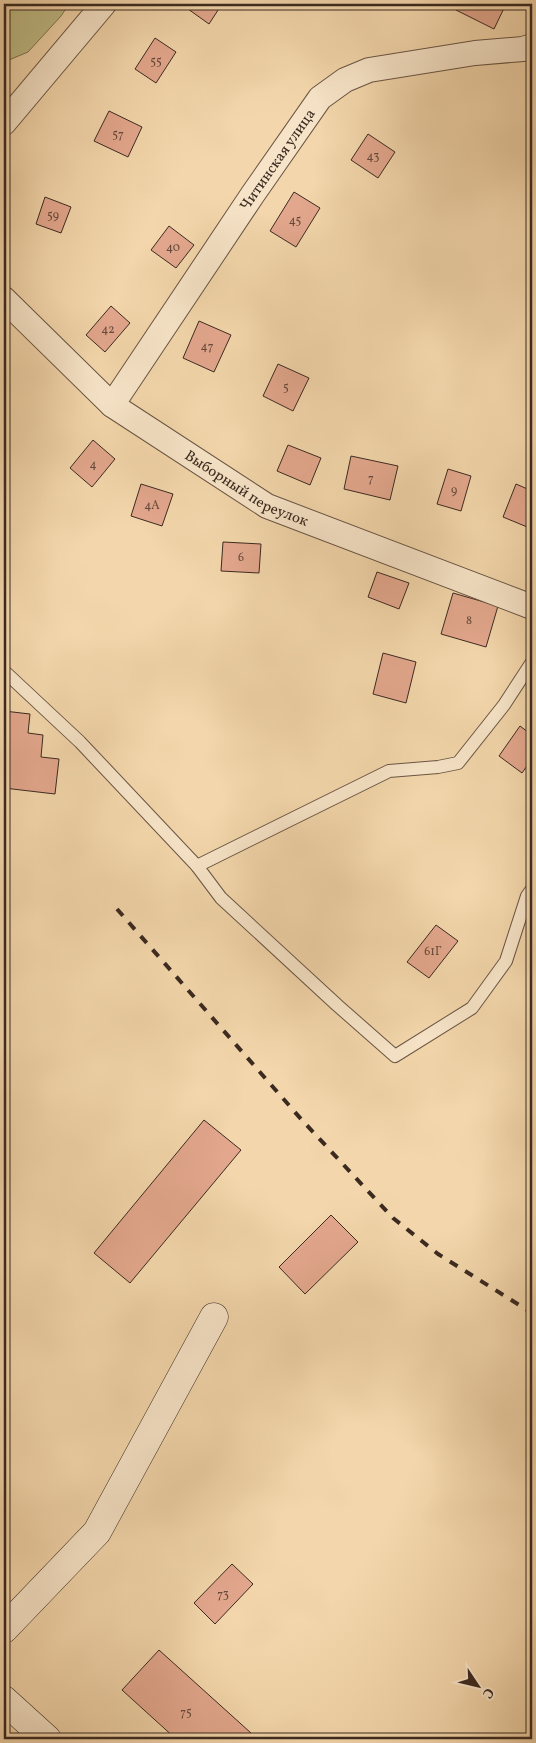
<svg xmlns="http://www.w3.org/2000/svg" width="536" height="1743" viewBox="0 0 536 1743" font-family="Vollkorn,serif">
	<style>
		.green { fill: #c0bc86; stroke: #7e7353 }
		.building { fill: #e3a78d; stroke: #3b2a20 }
		.lines { fill: none; stroke-linecap: round; stroke-linejoin: round }
		.lane-casing { stroke: #695543; stroke-width: 14 }
		.street-casing { stroke: #695543; stroke-width: 26 }
		.secondary-casing { stroke: #3b2a20; stroke-width: 29 }
		.lane { stroke: #f7e4c8; stroke-width: 12 }
		.street { stroke: #f7e4c8; stroke-width: 24 }
		.secondary { stroke: #f7e4c8; stroke-width: 28 }
		.rail { stroke: #3b2a20; stroke-width: 4; stroke-dasharray: 9 9; stroke-linecap: butt }
		.labels { text-anchor: middle; stroke-width: 4; stroke-linejoin: round; paint-order: stroke }
		.number-label { font-size: 12px; fill: #65493b }
		.street-label { font-size: 15px; fill: #3b2a20; stroke: #f7e4c8 }
	</style>
	<rect width="100%" height="100%" fill="#f3d6ab"/>
	<filter id="stains"><feTurbulence type="fractalNoise" baseFrequency=".004" numOctaves="4"/><feColorMatrix values="0 0 0 0 .2 0 0 0 0 .09 0 0 0 0 .02 0 0 0 .5 -.17"/></filter>
	<radialGradient id="worn" r=".72"><stop offset=".6" stop-color="#630" stop-opacity="0"/><stop offset="1" stop-color="#630" stop-opacity=".3"/></radialGradient>
	<!-- green -->
	<path class="green" d="M4,4h65l-8,12 -33,36 -24,10z"/>
	<!-- building -->
	<g class="building">
		<path d="M191,4h31l-13,20 -21,-15z"/>
		<path d="M460,4h46l-12,25 -38,-19z"/>
		<path d="M155,38l21,14 -20,31 -21,-14z"/>
		<path d="M109,111l33,16 -14,30 -34,-16z"/>
		<path d="M368,134l27,18 -17,26 -27,-18z"/>
		<path d="M294,192l26,16 -24,39 -26,-16z"/>
		<path d="M45,197l26,10 -10,26 -25,-9z"/>
		<path d="M169,226l25,19 -18,23 -25,-18z"/>
		<path d="M111,306l19,17 -25,29 -19,-17z"/>
		<path d="M199,321l32,14 -17,37 -31,-14z"/>
		<path d="M278,364l31,14 -16,33 -30,-15z"/>
		<path d="M93,440l22,19 -23,28 -22,-19z"/>
		<path d="M288,445l33,13 -11,27 -33,-14z"/>
		<path d="M351,456l47,10 -8,34 -46,-11z"/>
		<path d="M448,469l23,7 -10,35 -24,-7z"/>
		<path d="M141,484l32,10 -11,32 -31,-10z"/>
		<path d="M516,484l16,7v38l-29,-12z"/>
		<path d="M4,518l5,1 -5,21z"/>
		<path d="M223,542l38,2 -2,29 -38,-2z"/>
		<path d="M377,572l32,11 -10,26 -31,-12z"/>
		<path d="M453,593l45,13 -12,41 -45,-13z"/>
		<path d="M383,653l33,9 -10,41 -33,-9z"/>
		<path d="M4,711l26,3 -2,19 15,2 -2,22 18,2 -4,35 -51,-6z"/>
		<path d="M520,726l12,9v24l-10,14 -23,-17z"/>
		<path d="M436,925l22,16 -29,37 -22,-16z"/>
		<path d="M204,1120l37,30 -111,133 -36,-30z"/>
		<path d="M331,1215l27,27 -53,52 -26,-27z"/>
		<path d="M232,1564l21,20 -38,40 -21,-21z"/>
		<path d="M159,1650l92,83 -6,6h-69l-54,-49z"/>
	</g>
	<g class="lines">
		<defs>
			<g id="lane">
				<path d="M4,671l76,71 117,124 24,32 116,107 58,51 77,-48 34,-47 21,-65 5,-7"/>
				<path d="M197,866l192,-95 49,-4 20,-4 46,-58 28,-43"/>
			</g>
			<g id="street">
				<path d="M4,123l100,-119"/>
				<path id="s1" d="M4,299l108,106 155,101 265,101"/>
				<path id="s2" d="M112,405l141,-211 67,-96 25,-18 24,-10 106,-17 48,-4 9,-3"/>
			</g>
			<g id="secondary">
				<path d="M4,1629l93,-97 117,-215"/>
				<path d="M4,1700l43,39"/>
			</g>
		</defs>
		<!-- lane casing -->
		<use href="#lane" class="lane-casing"/>
		<!-- street casing -->
		<use href="#street" class="street-casing"/>
		<!-- secondary casing -->
		<use href="#secondary" class="secondary-casing"/>
		<!-- lane -->
		<use href="#lane" class="lane"/>
		<!-- street -->
		<use href="#street" class="street"/>
		<!-- secondary -->
		<use href="#secondary" class="secondary"/>
		<!-- rail -->
		<path class="rail" d="M117,909l184,210 92,99 45,36 94,59"/>
	</g>
	<g class="labels">
		<!-- number labels -->
		<g class="number-label">
			<text x="156" y="65">55</text>
			<text x="118" y="138">57</text>
			<text x="373" y="160">43</text>
			<text x="53" y="219">59</text>
			<text x="295" y="224">45</text>
			<text x="173" y="251">40</text>
			<text x="108" y="333">42</text>
			<text x="207" y="350">47</text>
			<text x="286" y="391">5</text>
			<text x="93" y="468">4</text>
			<text x="371" y="482">7</text>
			<text x="454" y="494">9</text>
			<text x="152" y="509">4А</text>
			<text x="241" y="561">6</text>
			<text x="469" y="624">8</text>
			<text x="433" y="955">61Г</text>
			<text x="223" y="1598">73</text>
			<text x="186" y="1716">75</text>
		</g>
		<!-- street labels -->
		<g class="street-label">
			<text dy="5" stroke="none"><textPath href="#s2" startOffset="296">Читинская улица</textPath></text>
			<text dy="5" stroke="none"><textPath href="#s1" startOffset="310">Выборный переулок</textPath></text>
		</g>
	</g>
	<!-- margin -->
	<rect width="536" height="1743" fill="none" stroke="#f3d6ab" stroke-width="20"/>
	<rect x="5" y="5" width="526" height="1733" fill="none" stroke="#3b2a20" stroke-width="2.5"/>
	<rect x="10" y="10" width="516" height="1723" fill="none" stroke="#3b2a20"/>
	<!-- north arrow -->
	<g transform="translate(478 1686) rotate(125)" stroke="#f7e4c8" stroke-width="4" paint-order="stroke">
	<path d="M0-4L9 19L0 12L-9 19Z" fill="#3b2a20"/>
	<text y="-8" font-size="14" font-weight="bold" text-anchor="middle" fill="#3b2a20">С</text>
	</g>
	<rect width="100%" height="100%" filter="url(#stains)"/>
	<rect width="100%" height="100%" fill="url(#worn)"/>
</svg>
